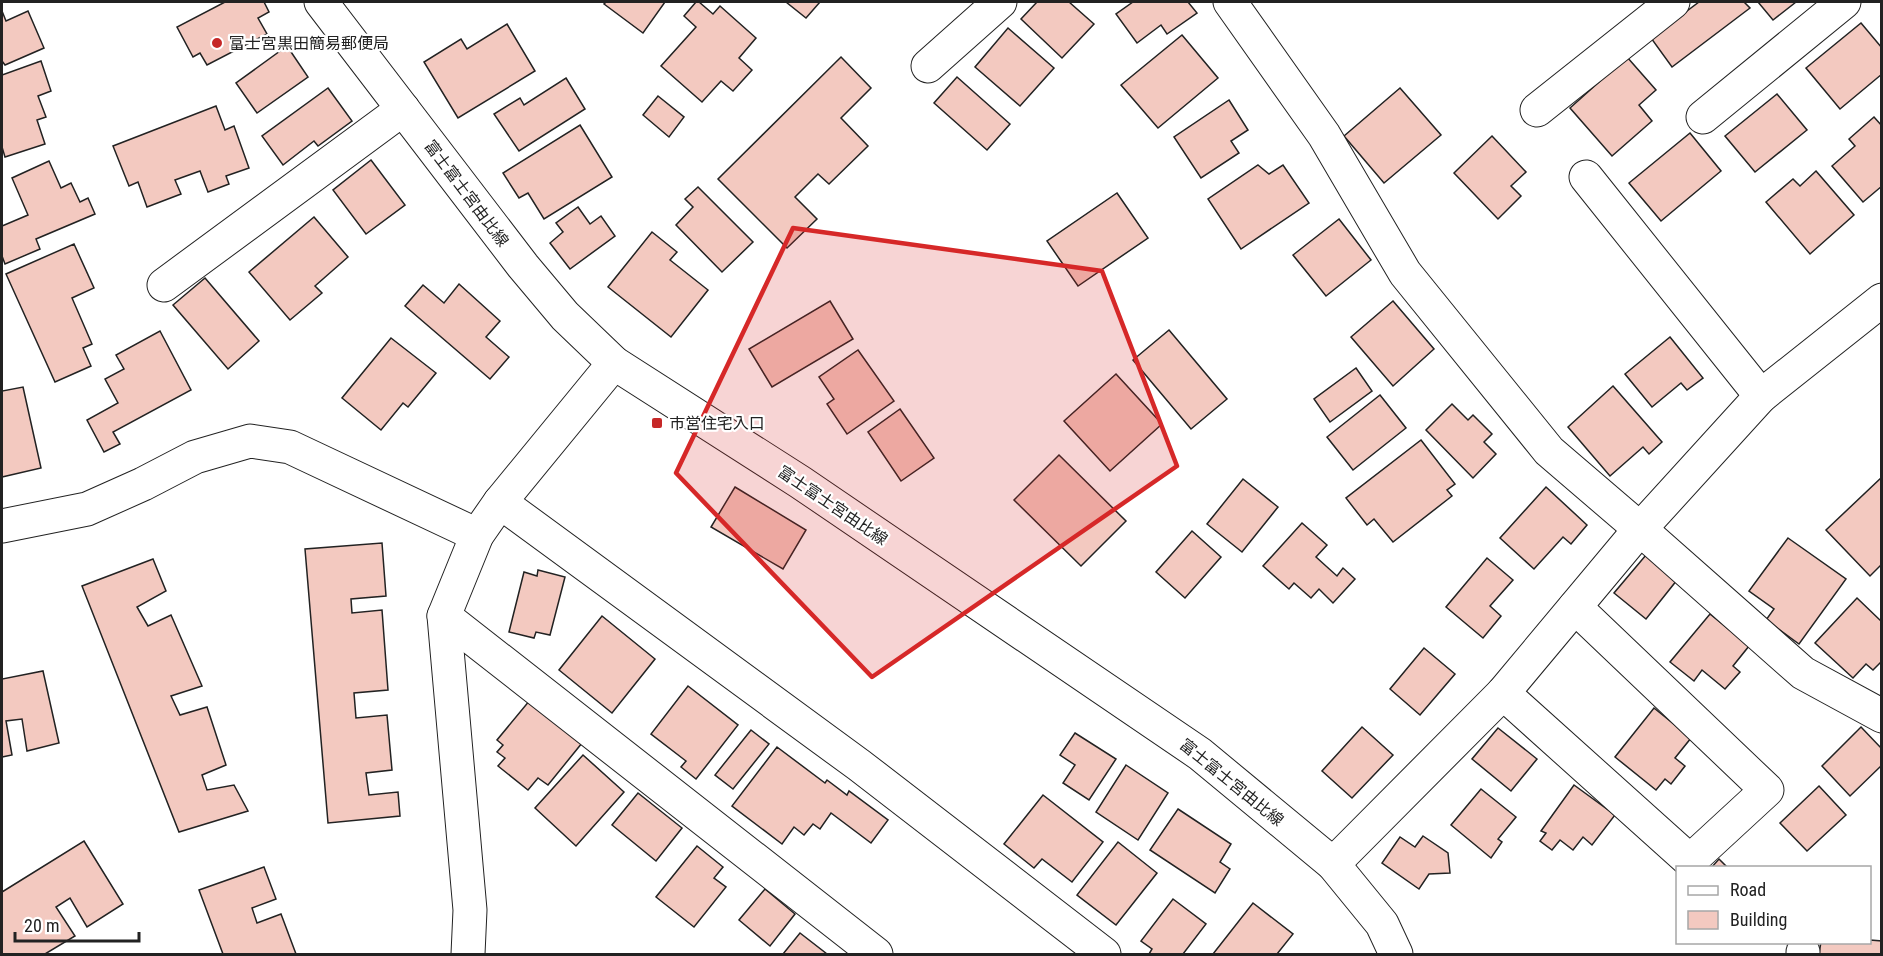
<svg xmlns="http://www.w3.org/2000/svg" width="1883" height="956" viewBox="0 0 1883 956" font-family="'Roboto Condensed','Noto Sans JP',sans-serif">
	<style>
		.building { fill: #f3c9c0; stroke: #222; stroke-width: 1.5 }
		.lines { fill: none; stroke-linecap: round; stroke-linejoin: round }
		.minor-casing { stroke: #222; stroke-width: 35 }
		.major-casing { stroke: #222; stroke-width: 35 }
		.minor { stroke: #fff; stroke-width: 33 }
		.major { stroke: #fff; stroke-width: 33 }
		.marked { fill: #d62828; fill-opacity: 0.2; stroke: #d62828; stroke-width: 4.5; stroke-linejoin: round }
		.poi-dot { fill: #c62828; stroke: #fff; stroke-width: 2 }
		.labels { text-anchor: middle; stroke-width: 4.5; stroke-linejoin: round; paint-order: stroke }
		.poi-label { font-size: 16px; fill: #222; stroke: #fff; text-anchor: start }
		.street-label { font-size: 16px; fill: #222; stroke: #fff }
	</style>
	<rect width="100%" height="100%" fill="#fff"/>
	<!-- building -->
	<g class="building">
		<path d="M225,2h39l5,10 -11,6 9,16 -60,31 -7,-12 -7,4 -16,-30z"/>
		<path d="M606,2h59l-22,31 -39,-29z"/>
		<path d="M696,2h3l14,12 7,-8 36,32 -17,20 13,12 -19,21 -12,-10 -19,21 -41,-36 35,-39 -12,-11z"/>
		<path d="M786,2h34l-14,16z"/>
		<path d="M1037,2h32l25,22 -32,34 -41,-39z"/>
		<path d="M1133,2h55l9,11 -30,21 -6,-9 -24,18 -21,-29z"/>
		<path d="M1699,2h45l6,6 -78,59 -21,-29z"/>
		<path d="M1758,2h38l-23,18z"/>
		<path d="M2,11l4,10 22,-10 16,37 -39,17 -3,-4z"/>
		<path d="M1861,23l21,25v26l-42,35 -34,-41z"/>
		<path d="M507,24l28,47 -77,47 -34,-56 37,-23 6,10z"/>
		<path d="M1008,28l46,40 -34,38 -45,-39z"/>
		<path d="M1182,35l36,43 -60,50 -37,-43z"/>
		<path d="M287,46l21,31 -51,36 -21,-30z"/>
		<path d="M841,57l30,31 -30,30 27,28 -39,38 -11,-10 -23,23 22,22 -30,29 -69,-69z"/>
		<path d="M1627,57l29,33 -17,15 13,16 -40,35 -42,-48z"/>
		<path d="M41,61l10,30 -13,5 8,21 -9,3 8,24 -40,13 -3,-10v-72z"/>
		<path d="M957,77l53,47 -23,26 -53,-47z"/>
		<path d="M566,78l19,31 -66,42 -25,-37 26,-16 4,7z"/>
		<path d="M328,88l24,33 -34,25 -4,-5 -31,24 -21,-29z"/>
		<path d="M1400,88l41,47 -57,48 -40,-47z"/>
		<path d="M1777,94l30,36 -52,42 -30,-36z"/>
		<path d="M658,96l26,21 -15,20 -26,-22z"/>
		<path d="M1229,100l19,30 -17,11 8,12 -38,25 -27,-41z"/>
		<path d="M216,106l9,24 9,-4 15,42 -23,8 3,8 -21,8 -8,-21 -25,9 6,14 -34,13 -9,-25 -9,4 -16,-40z"/>
		<path d="M1874,117l8,9v60l-19,16 -31,-36 23,-20 -6,-7z"/>
		<path d="M580,125l32,52 -68,42 -16,-26 -9,5 -16,-25z"/>
		<path d="M1690,133l31,38 -60,50 -32,-38z"/>
		<path d="M1492,136l34,36 -15,14 10,10 -23,23 -44,-46z"/>
		<path d="M371,160l34,45 -39,29 -33,-44z"/>
		<path d="M49,161l12,27 10,-5 9,19 8,-4 7,16 -59,25 4,10 -35,15 -3,-8v-30l26,-11 -16,-37z"/>
		<path d="M1258,165l11,9 14,-9 26,38 -68,46 -33,-50z"/>
		<path d="M1816,171l38,44 -44,39 -44,-52 27,-23 7,7z"/>
		<path d="M698,187l55,55 -31,30 -46,-47 17,-18 -8,-8z"/>
		<path d="M1117,193l31,45 -70,48 -31,-45z"/>
		<path d="M578,207l12,17 11,-8 14,20 -45,33 -20,-26 13,-11 -7,-9z"/>
		<path d="M314,217l34,40 -33,29 7,7 -32,27 -41,-48z"/>
		<path d="M1339,219l32,41 -45,36 -33,-41z"/>
		<path d="M652,232l25,20 -7,8 38,30 -37,47 -63,-50z"/>
		<path d="M74,244l20,44 -22,10 20,46 -9,4 8,18 -36,16 -49,-108z"/>
		<path d="M205,278l54,63 -31,28 -55,-64z"/>
		<path d="M459,284l41,37 -14,16 23,20 -19,22 -85,-73 18,-21 21,18z"/>
		<path d="M830,301l23,38 -81,48 -23,-38z"/>
		<path d="M1393,301l41,48 -41,37 -42,-49z"/>
		<path d="M1169,330l58,69 -36,30 -58,-69z"/>
		<path d="M160,331l31,59 -78,42 7,12 -16,8 -17,-32 31,-17 -13,-24 19,-10 -8,-14z"/>
		<path d="M1670,337l33,41 -16,12 -6,-7 -29,24 -27,-33z"/>
		<path d="M391,338l45,35 -28,34 -5,-4 -22,27 -39,-32z"/>
		<path d="M858,350l36,51 -47,33 -20,-30 7,-5 -15,-22z"/>
		<path d="M1356,368l16,23 -42,31 -16,-23z"/>
		<path d="M1116,374l46,50 -52,47 -46,-50z"/>
		<path d="M1613,386l49,56 -13,12 -6,-7 -33,29 -42,-49z"/>
		<path d="M23,387l18,81 -39,9v-86z"/>
		<path d="M1380,395l26,33 -53,42 -26,-33z"/>
		<path d="M1452,404l16,16 5,-5 19,19 -8,8 12,12 -23,24 -47,-48z"/>
		<path d="M900,409l34,49 -33,23 -33,-49z"/>
		<path d="M1421,440l34,44 -8,6 5,6 -59,46 -19,-23 -7,6 -21,-27z"/>
		<path d="M1059,455l67,66 -45,45 -67,-66z"/>
		<path d="M1882,477v87l-12,12 -44,-46z"/>
		<path d="M1243,479l35,28 -36,45 -35,-28z"/>
		<path d="M735,487l71,43 -23,39 -72,-42z"/>
		<path d="M1546,487l41,38 -16,19 -8,-7 -29,32 -34,-31z"/>
		<path d="M1302,523l25,22 -11,12 21,19 6,-8 12,11 -22,24 -14,-14 -8,9 -17,-15 -5,6 -26,-23z"/>
		<path d="M1192,531l29,26 -36,41 -29,-26z"/>
		<path d="M1788,538l58,41 -47,65 -33,-24 8,-11 -25,-18z"/>
		<path d="M382,543l4,53 -35,3 1,14 30,-3 6,80 -34,3 2,25 31,-3 5,55 -26,3 3,22 29,-3 2,24 -72,7 -23,-274z"/>
		<path d="M1646,555l31,25 -31,39 -32,-26z"/>
		<path d="M1487,558l26,22 -23,26 11,10 -18,22 -37,-31z"/>
		<path d="M153,559l13,32 -29,16 11,19 23,-11 31,71 -31,10 9,19 27,-8 19,58 -24,10 5,15 27,-5 14,26 -69,21 -97,-246z"/>
		<path d="M538,570l27,7 -15,58 -14,-3 -2,6 -25,-6 15,-60 13,4z"/>
		<path d="M1857,598l25,24v39l-9,9 -7,-6 -13,14 -38,-35z"/>
		<path d="M1710,614l39,32 -16,20 7,6 -15,17 -23,-19 -8,11 -24,-19z"/>
		<path d="M602,616l53,43 -43,54 -53,-43z"/>
		<path d="M1424,648l31,26 -35,41 -30,-26z"/>
		<path d="M43,671l16,72 -32,8 -5,-32 -16,2 6,34 -10,2v-78z"/>
		<path d="M688,686l50,39 -42,54 -15,-12 5,-6 -35,-27z"/>
		<path d="M530,700l52,43 -34,42 -10,-7 -10,12 -30,-24 7,-8 -8,-6 6,-7 -6,-5z"/>
		<path d="M1654,708l37,30 -16,20 10,8 -14,18 -6,-5 -9,11 -41,-33z"/>
		<path d="M1362,727l31,28 -41,43 -30,-27z"/>
		<path d="M1861,727l21,22v16l-32,31 -28,-30z"/>
		<path d="M1498,728l39,31 -26,32 -39,-32z"/>
		<path d="M751,730l18,14 -36,45 -18,-14z"/>
		<path d="M1075,733l41,26 -27,41 -26,-17 12,-18 -15,-10z"/>
		<path d="M777,747l48,36 2,-3 20,15 2,-4 39,29 -17,23 -40,-30 -11,16 -7,-5 -9,11 -10,-8 -12,17 -50,-38z"/>
		<path d="M583,755l41,37 -48,54 -41,-38z"/>
		<path d="M1126,765l42,28 -30,47 -42,-28z"/>
		<path d="M1574,785l41,30 -23,30 -9,-8 -10,13 -13,-10 -8,10 -12,-9 6,-8 -5,-2z"/>
		<path d="M1819,786l27,29 -39,36 -27,-28z"/>
		<path d="M1481,789l35,28 -18,22 4,3 -11,16 -40,-33z"/>
		<path d="M638,793l44,35 -26,33 -44,-36z"/>
		<path d="M1043,795l60,47 -31,40 -30,-23 -8,9 -30,-24z"/>
		<path d="M1178,809l53,35 -11,18 10,7 -15,24 -65,-43z"/>
		<path d="M1423,836l25,17 2,20 -21,1 -10,15 -37,-26 18,-26 15,10z"/>
		<path d="M84,841l39,63 -36,23 -17,-29 -14,9 19,29 -30,18h-43v-62z"/>
		<path d="M1118,842l39,31 -41,52 -39,-30z"/>
		<path d="M697,846l26,21 -9,11 12,9 -32,40 -38,-30z"/>
		<path d="M1719,859l9,9h-17z"/>
		<path d="M264,867l12,32 -24,9 5,15 24,-9 15,40h-73l-24,-64z"/>
		<path d="M765,889l30,25 -25,32 -31,-26z"/>
		<path d="M1173,899l33,25 -23,30h-34l3,-5 -11,-8z"/>
		<path d="M1253,903l40,31 -16,20h-64z"/>
		<path d="M800,933l27,21h-44z"/>
		<path d="M1870,940l12,1v13h-63l2,-12h49z"/>
	</g>
	<g class="lines">
		<defs>
			<g id="minor">
				<path d="M1230,2l94,133 81,138 144,178 91,78 163,144 79,43"/>
				<path d="M928,66l72,-64"/>
				<path d="M1537,110l136,-108"/>
				<path d="M1703,117l141,-115"/>
				<path d="M1586,177l175,219"/>
				<path d="M164,285l239,-176"/>
				<path d="M500,502l359,263 245,189"/>
				<path d="M2,526l85,-17 56,-25 52,-27 55,-16 40,6 187,88"/>
				<path d="M444,616l432,338"/>
				<path d="M1503,693l187,168 77,-71 -192,-183"/>
				<path d="M1333,864l170,-171 137,-164 121,-133 121,-96"/>
				<path d="M468,954l2,-44 -26,-294 33,-81 23,-33 114,-139"/>
				<path d="M1803,954v-2"/>
			</g>
			<path id="major" d="M321,2l202,264 42,50 49,47 186,119 400,272 133,110 49,60 14,30"/>
		</defs>
		<!-- minor casing -->
		<use href="#minor" class="minor-casing"/>
		<!-- major casing -->
		<use href="#major" class="major-casing"/>
		<!-- minor -->
		<use href="#minor" class="minor"/>
		<!-- major -->
		<use href="#major" class="major"/>
	</g>
	<!-- marked area -->
	<path class="marked" d="M793,228l309,43 75,195 -305,211 -196,-204z"/>
	<!-- markers -->
	<g class="poi-dot">
		<circle cx="217" cy="43" r="6"/>
		<rect x="651" y="417" width="12" height="12" rx="3"/>
	</g>
	<g class="labels">
		<!-- poi labels -->
		<g class="poi-label">
			<text x="229" y="49">富士宮黒田簡易郵便局</text>
			<text x="669" y="429">市営住宅入口</text>
		</g>
		<!-- street labels -->
		<g class="street-label">
			<text transform="translate(467 193) rotate(53)" y="6">富士富士宮由比線</text>
			<text transform="translate(833 505) rotate(34)" y="6">富士富士宮由比線</text>
			<text transform="translate(1232 782) rotate(39)" y="6">富士富士宮由比線</text>
		</g>
	</g>
	<!-- border -->
	<rect width="1883" height="956" fill="none" stroke="#222222" stroke-width="6"/>
	<!-- legend -->
	<rect x="1676" y="866" width="195" height="78" fill="#ffffff" stroke="#a7a7a7" stroke-width="1.5"/>
	<rect x="1688" y="886" width="30" height="9" fill="#ffffff" stroke="#a7a7a7" stroke-width="1.5"/>
	<text x="1730" y="896" font-size="18" fill="#222222">Road</text>
	<rect x="1688" y="911" width="30" height="18" fill="#f3c9c0" stroke="#a7a7a7" stroke-width="1.5"/>
	<text x="1730" y="926" font-size="18" fill="#222222">Building</text>
	<!-- scale -->
	<path d="M15 932v9h124v-9" fill="none" stroke="#222222" stroke-width="3"/>
	<text x="24" y="932" font-size="18" fill="#222222" stroke="#ffffff" stroke-width="4.5" paint-order="stroke">20 m</text>
</svg>
